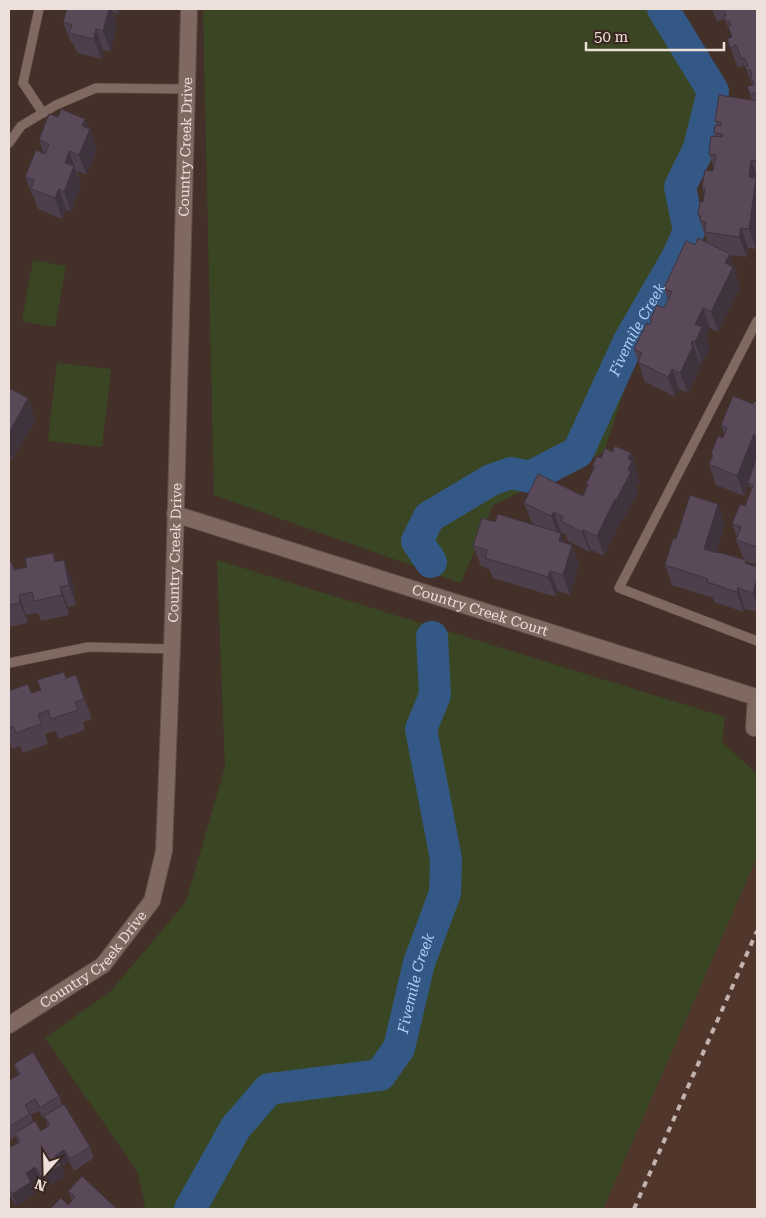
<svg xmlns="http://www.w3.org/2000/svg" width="766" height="1218" viewBox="0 0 766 1218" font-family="'Roboto Serif',serif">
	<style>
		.built { fill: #51362c }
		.green { fill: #3a4623 }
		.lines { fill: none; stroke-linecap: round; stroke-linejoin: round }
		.river { stroke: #345885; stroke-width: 32 }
		.lane-casing { stroke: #604f49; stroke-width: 10 }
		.street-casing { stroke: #604f49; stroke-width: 18 }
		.lane { stroke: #7f6960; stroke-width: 9 }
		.street { stroke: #7f6960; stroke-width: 16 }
		.rail { stroke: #c2b3ae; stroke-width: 4; stroke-dasharray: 6 6; stroke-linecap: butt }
		.wall { fill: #4d3f4c; fill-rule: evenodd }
		.shaded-wall { fill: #3f333e }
		.building { fill: #5a4958; stroke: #3f333e }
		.labels { text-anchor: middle; stroke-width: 4; stroke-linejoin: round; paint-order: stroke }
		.street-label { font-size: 14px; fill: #ede0db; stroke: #39261e }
		.water-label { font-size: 15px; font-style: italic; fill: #accef7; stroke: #39261e }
	</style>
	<rect width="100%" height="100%" fill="#433028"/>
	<!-- built -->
	<path class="built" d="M757,857v352h-154z"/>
	<!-- green -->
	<g class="green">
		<path d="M203,9h473l46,83 -118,360 -111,53 -32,78 -247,-88z"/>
		<path d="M33,260l33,6 -11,61 -33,-6z"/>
		<path d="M57,363l54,6 -9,78 -54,-6z"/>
		<path d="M217,560l508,157 -3,25 35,32v83l-154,352h-460l2,-6 -8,-32 -92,-133 65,-46 76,-90 39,-135z"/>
	</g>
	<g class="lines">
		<!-- river -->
		<g class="river">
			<path id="s1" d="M431,562l-14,-21 12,-24 62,-37 20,-7 19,4 48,-25 51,-111 49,-85 11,-25 -9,-44 19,-39 14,-57 -50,-82"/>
			<path id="s2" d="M190,1209l46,-82 33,-38 111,-14 19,-27 20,-85 26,-70 1,-34 -25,-130 14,-34 -3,-58"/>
		</g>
		<defs>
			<g id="lane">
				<path d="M39,9l-16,74 20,30"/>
				<path d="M9,143l12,-17 35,-21 40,-17 90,1"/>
				<path d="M757,321l-138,267 138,53"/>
				<path d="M9,663l79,-16 83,2"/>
			</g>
			<g id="street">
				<path id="s3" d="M175,514l581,183 -2,31"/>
				<path id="s4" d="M9,1025l94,-60 49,-64 12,-50 9,-232 16,-610"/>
			</g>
		</defs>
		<!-- lane casing -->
		<use href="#lane" class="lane-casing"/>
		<!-- street casing -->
		<use href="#street" class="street-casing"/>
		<!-- lane -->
		<use href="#lane" class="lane"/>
		<!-- street -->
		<use href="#street" class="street"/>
		<!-- rail -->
		<path class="rail" d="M634,1209l123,-278"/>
	</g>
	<!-- wall -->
	<g class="wall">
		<path d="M67,9h53l-1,5 -6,-2 4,12 -6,27 -8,-1 -2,9 -24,-6 -4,-10h-2l-8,-21z"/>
		<path d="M712,9h45v234l-1,6 -8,-1 -1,9 -17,-2 7,19 -1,3 4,10 -22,45 -8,-4 -4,9 4,10 -8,16 -2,-2 1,5 -13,27 -9,-4 -4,8 -30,-15 -11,-33 16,-24 1,-2 -1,-3 14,-12 4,-8 -4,-12 31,-43 13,-1 -10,-29 5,-13 1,-9 -2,-6 11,-16 1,-3 -5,-14 6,-18 -1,-3 3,-8 -2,-4 37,-21 -5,-13 5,-2 -2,-6 -6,-14 -6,3 -11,-29 5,-2 -3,-8 -5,-10 -7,3z"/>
		<path d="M58,117l27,2 12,30 -10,26 -10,-4 4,15 -10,26 -5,-3 -4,10 -24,-10 -4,-11 -1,-1 -8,-20 19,-23 -5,-14z"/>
		<path d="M9,388l27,31 -24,41 -3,-2z"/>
		<path d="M757,402v163l-11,-4 1,3 10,3v45l-12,-3 -1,3 -30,-10 -1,-4 -41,-13 -7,-20 11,-26 49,-15 -9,29 28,7 -8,-20 1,-3 -5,-13 13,-18 6,-16 -2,-6 -5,12 -28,-11 -7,-21 3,-7 -1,-3 12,-16 1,-4 -3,-9 32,-21z"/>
		<path d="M612,452l19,1 7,21 -1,1 3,6 -4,6 2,5 -15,28 -1,-1 -18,37 -13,-6 -1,2 -22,-11 -3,-7 -4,-2 -1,1 4,9 8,3 7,20 -9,30 -12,-4 -2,6 -63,-19 -4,-9 -8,-3 -8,-20 22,-24 41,3 -4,-2 -8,-20 59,-7 4,-10 -1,-2 8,-15 -2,-3 9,-8z"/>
		<path d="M53,553l3,9 16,18 4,25 -8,2 1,8 -28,6 -3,-8 -12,2 2,8 -19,4v-65l6,7 12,-2z"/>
		<path d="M76,675l16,44 -9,3 2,8 -26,9 -4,-8 -10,3 3,10 -25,9 -3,-7 -8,3 -3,-10v-48l22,2z"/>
		<path d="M14,1064l45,32 3,9 28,42 4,11 -20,13 -5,-10 -8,5 4,10 -20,12 -5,-10 -8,5 4,10 -20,13 -7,-12v-50l2,3 7,-4 -2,-7 -7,5v-63l1,2 8,-5zM39,1111l5,8 1,-1 3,8 -7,5 -8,-9 -2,-7z"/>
		<path d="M68,1191l49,18 -49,-4 4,-5z"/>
	</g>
	<!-- shaded-wall -->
	<g class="shaded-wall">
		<path d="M103,9h8l6,15 -6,27 -8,-20z"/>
		<path d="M117,9h3l-1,5z"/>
		<path d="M96,29l7,21 -2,9 -7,-20z"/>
		<path d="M85,119l4,11 1,-1 7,20 -10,26 -8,-20 3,-29z"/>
		<path d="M69,151l12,35 -10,26 -7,-20 1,-29z"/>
		<path d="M751,160l6,17v66l-1,6 -7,-20v-52z"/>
		<path d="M59,189l7,20 -4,10 -7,-21z"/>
		<path d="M741,228l7,20 -1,9 -8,-20z"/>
		<path d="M730,254l7,20 -1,3 4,10 -22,45 -7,-20 14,-49z"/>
		<path d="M703,308l7,20 -4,9 4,10 -8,16 -7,-21v-18z"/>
		<path d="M692,341l9,25 -13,27 -8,-20z"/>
		<path d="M672,369l7,20 -4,8 -7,-20z"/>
		<path d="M28,398l8,21 -24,41 -3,-10v-17z"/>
		<path d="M754,434l3,10v19l-9,20 1,1 -5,12 -7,-20z"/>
		<path d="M631,453l7,21 -1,1 3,6 -4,6 2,5 -15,28 -7,-20 12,-30v-12z"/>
		<path d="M615,499l7,20 -18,37 -7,-20z"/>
		<path d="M718,504l7,20 -14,46 -7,-21z"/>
		<path d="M554,512l7,20 -2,5 -8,-21z"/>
		<path d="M583,530l8,20 -1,2 -8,-20z"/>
		<path d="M561,533l7,20 -9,-12z"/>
		<path d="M572,545l7,20 -9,30 -7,-20z"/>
		<path d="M64,560l8,20 4,25 -7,-20z"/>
		<path d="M550,571l8,20 -2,6 -8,-20z"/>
		<path d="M757,578v28l-4,-13z"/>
		<path d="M60,587l8,20 1,8 -7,-20z"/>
		<path d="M738,588l7,21 -1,3 -7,-20z"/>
		<path d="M19,595l7,20 2,8 -8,-20z"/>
		<path d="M64,1150l5,11 -8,5 4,10 -20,12 -4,-11 14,-21z"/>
		<path d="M35,1167l5,11 -8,5 4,10 -20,13 -4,-12 14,-21z"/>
	</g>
	<!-- building -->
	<g class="building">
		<path d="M67,9h42l-6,22 -7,-2 -2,10 -25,-6 3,-8 -9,-3z"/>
		<path d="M724,9h33v83l-6,3 -4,-8 7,-3 -4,-8 2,-1 -2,-6 -3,2 -2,-4 3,-1 -3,-8 -3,1 -6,-14 -6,3 -3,-9 5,-2 -4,-11 3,-1 -2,-5 -3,1 -2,-5 2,-1z"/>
		<path d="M719,95l38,6v60l-6,-1 -2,17 7,1 -7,51 -8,-1 -2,9 -35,-5 2,-10 -6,-1 1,-5 -3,-1 2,-14 3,1 2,-14 -3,-1 3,-17 8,1 3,-16 -7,-1 2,-18 11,1 1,-3 -9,-1 1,-8 5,1 1,-4 -6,-1z"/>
		<path d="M61,109l24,10 -3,7 8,3 -11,26 -10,-4 -4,12 9,3 -10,26 -5,-3 -4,9 -24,-9 3,-9 -9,-3 11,-27 9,4 4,-10 -10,-4 10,-26 9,3z"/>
		<path d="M698,238l32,16 -5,9 8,4 -22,45 -8,-4 -8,16 7,3 -7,15 -3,-1 -1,4 2,1 -13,27 -8,-4 -4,8 -30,-15 4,-9 -8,-4 13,-26 3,2 2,-4 -2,-1 7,-15 7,3 8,-16 -8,-4 22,-47 9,4z"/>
		<path d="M9,388l19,10 -19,35z"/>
		<path d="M733,396l20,8 1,-3 3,1v34l-3,-2 -17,42 -28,-12 4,-9 -2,-1 7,-18 5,2 4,-10 -6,-3z"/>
		<path d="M615,446l16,7 -3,5 4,3 -4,9 3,2 -15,28 -1,-1 -18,37 -14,-6 -1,2 -21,-11 2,-4 -9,-5 -3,4 -27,-13 14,-29 45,22 5,-12h-2l9,-18h-3l5,-10 4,2 4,-10 7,4z"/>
		<path d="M757,456v91l-21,-7 5,-13 -9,-3 8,-20 5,2 8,-21 -5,-2z"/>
		<path d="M690,495l28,9 -14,45 13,4v-1l29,8 -1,3 12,4v11l-4,15 -15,-5 -1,4 -11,-3v-1l-19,-6 1,-3 -43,-14 8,-27 3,1z"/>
		<path d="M498,514l63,19 -2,8 13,4 -9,30 -13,-4 -2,6 -63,-19 2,-8 -14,-4 9,-28 13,4z"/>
		<path d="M53,553l2,9 9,-2 5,25 -9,2 2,8 -28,6 -2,-9 -13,3 1,8 -11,2v-43h3l2,8 13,-3 -2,-9z"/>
		<path d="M64,672l2,6 10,-3 8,24 -9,3 3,8 -27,9 -3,-9 -10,4 3,10 -25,9 -3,-7 -4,2v-37l19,-7 3,9 10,-3 -4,-10z"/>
		<path d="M33,1052l26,44 -19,12 -5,-9 -10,6 5,9 -21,13v-49l1,2 10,-6 -6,-10z"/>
		<path d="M64,1104l26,43 -20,12 -6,-9 -9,6 6,9 -20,12 -6,-10 -9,6 5,9 -19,12 -3,-4v-46l2,3 9,-5 -5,-9 20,-12 6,10 9,-6 -6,-9z"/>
		<path d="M82,1176l35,33h-67l11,-11 7,7 7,-8 -7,-6z"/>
	</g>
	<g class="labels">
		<!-- street labels -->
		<g class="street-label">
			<text dy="5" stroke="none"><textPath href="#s4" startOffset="948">Country Creek Drive</textPath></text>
			<text dy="5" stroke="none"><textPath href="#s4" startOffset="542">Country Creek Drive</textPath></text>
			<text dy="5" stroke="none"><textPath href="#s3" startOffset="320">Country Creek Court</textPath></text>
			<text dy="5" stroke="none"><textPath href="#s4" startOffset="108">Country Creek Drive</textPath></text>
		</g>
		<!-- water labels -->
		<g class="water-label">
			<text dy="5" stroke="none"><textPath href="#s1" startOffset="355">Fivemile Creek</textPath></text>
			<text dy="5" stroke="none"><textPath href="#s2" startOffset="356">Fivemile Creek</textPath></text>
		</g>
	</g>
	<!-- border -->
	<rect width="766" height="1218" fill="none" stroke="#ede0db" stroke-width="20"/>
	<!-- north arrow -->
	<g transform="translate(45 1173) rotate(200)" stroke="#39261e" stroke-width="4" paint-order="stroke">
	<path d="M0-4L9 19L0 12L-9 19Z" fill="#ede0db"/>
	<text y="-8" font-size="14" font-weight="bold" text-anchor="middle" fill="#ede0db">N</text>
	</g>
	<!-- scale -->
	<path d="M586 42v8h138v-8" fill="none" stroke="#ede0db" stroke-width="2.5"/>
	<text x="594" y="42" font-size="15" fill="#ede0db" stroke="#39261e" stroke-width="4" paint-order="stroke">50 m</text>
</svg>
